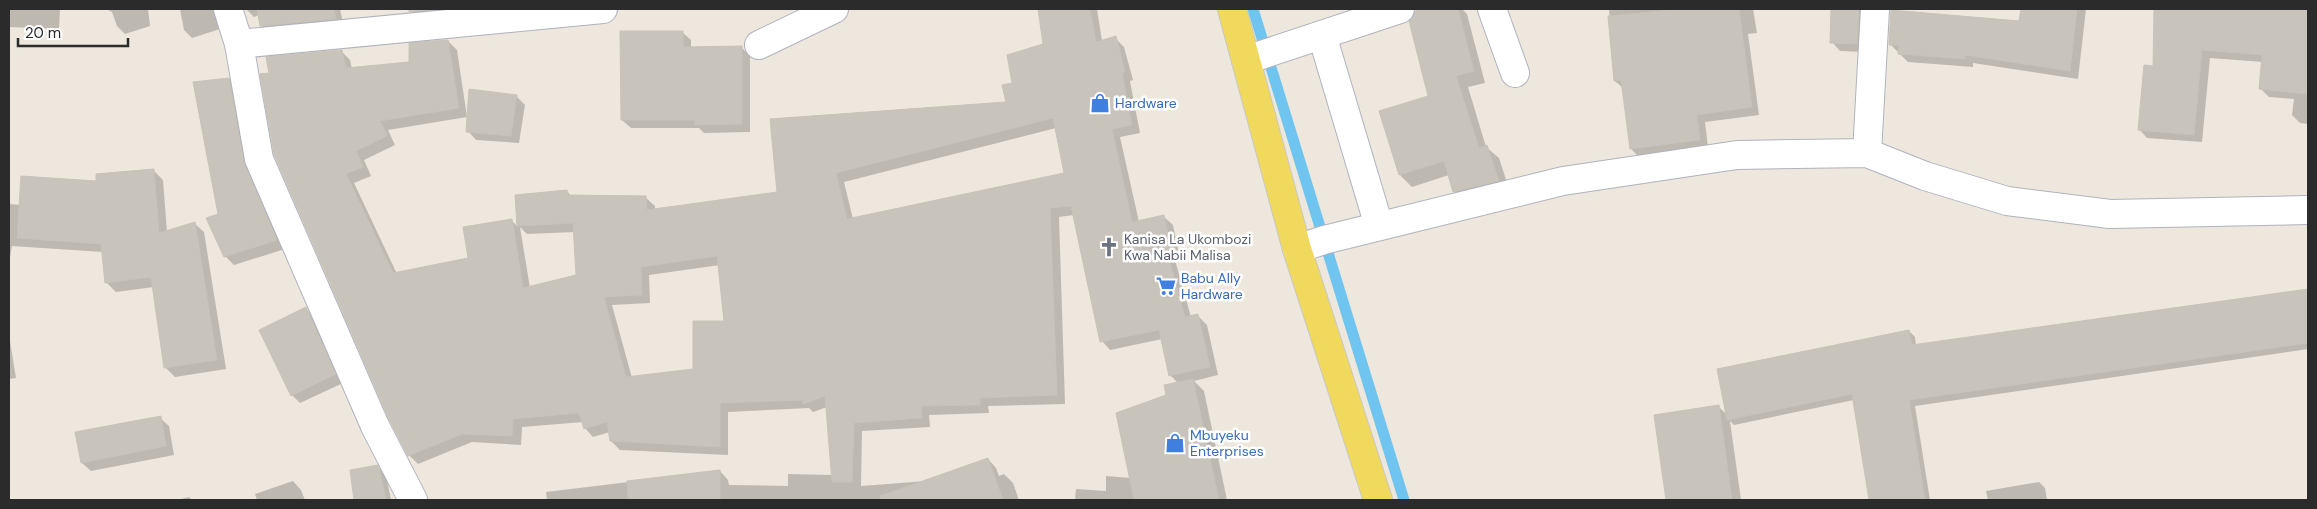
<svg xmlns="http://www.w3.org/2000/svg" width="2317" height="509" viewBox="0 0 2317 509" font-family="'DM Sans',sans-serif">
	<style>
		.shadow { fill: #0003; fill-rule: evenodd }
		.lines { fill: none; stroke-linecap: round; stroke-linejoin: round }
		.stream { stroke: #6fc5ef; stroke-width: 11 }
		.building { fill: #c8c4bc; stroke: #c8c3b6; fill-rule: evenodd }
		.minor-casing { stroke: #b1b2be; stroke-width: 30 }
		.major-casing { stroke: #c8c8c8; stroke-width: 30 }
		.minor { stroke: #fff; stroke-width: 28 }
		.major { stroke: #f1d95d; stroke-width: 28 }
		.labels { text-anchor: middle; stroke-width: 5; stroke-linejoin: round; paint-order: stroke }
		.shop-label { font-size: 14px; fill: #366cbe; stroke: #fff; text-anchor: start }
		.worship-label { font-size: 14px; fill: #5b616d; stroke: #fff; text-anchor: start }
	</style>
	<rect width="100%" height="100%" fill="#ede7dd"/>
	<!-- shadow -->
	<g class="shadow">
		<path d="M9,9h51l-1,20 -50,-2z"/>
		<path d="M106,9h42l2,17 -25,8 -8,-8 -5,-14z"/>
		<path d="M180,9h44l-1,19 -31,10 -8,-8z"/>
		<path d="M246,9h94l4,18 -74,7 -9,-8 -2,-11 -5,2z"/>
		<path d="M410,9h108l-99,11z"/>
		<path d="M1039,9h58l5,32 13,-3 9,9 9,33 -3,1 10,52 -20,4 19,85 25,-5 9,8 7,34 -5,1 16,57 7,-1 9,9 11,50 -24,6 10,10 23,109h-152l1,-11 30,2v-15l25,2 37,-82 10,-13 -8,-8 -8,-36 -52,11 -8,-9 -28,-126 -15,2 6,187 -77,2 1,7 -60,2 1,12 -68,4 -1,55 66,-5 61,-22 8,9 3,8 5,-2 9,9 6,17h-472l-1,-8 174,-21 8,9 1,5 59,1v-12l45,1 -6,-68 -14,5 -4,-4 -81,4v43l-108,-5 -9,-9 -1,-9 -17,5 -8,-9 -2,-6 -61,5 -1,18 -49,-3 -54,22 -9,-9 -134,-301 66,-103 9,9 2,9 59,-6 37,-22 9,9 10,67 -79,13 7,15 -31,15 7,16 -17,7 43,91 72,-15 42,-39 7,7 -2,-31 51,-5 5,6 74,1 9,8v4l123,-17 229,-90 7,-19 31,-39zM1056,128l9,46 -212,45 -9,-37zM520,227l7,7 48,-2 2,44 -47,12zM720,265l6,58 -31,47 -63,8 -20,-73 38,-2 -1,-28z"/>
		<path d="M1430,9h32l5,5 18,69 -17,4 18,60 13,11 11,34 -44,11 -12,-12 -5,-16 -37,12 -12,-12 -20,-63 50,-15 -14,-85z"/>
		<path d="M1609,9h144l4,24 -9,1 11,81 -54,7 3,26 -69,9 -8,-8 -7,-60 -9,-8z"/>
		<path d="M1833,9h38l-6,43 -25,-1 -8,-9z"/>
		<path d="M2022,9h64l-8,70 -105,-16v4l-65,-5 -18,-18 130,-22z"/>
		<path d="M2155,9h153v115l-8,-1 -8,-8 2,-16 -25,-2 -8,-8 2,-27 -53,-4 -8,84 -55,-4 -8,-9 15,-61z"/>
		<path d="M682,32l9,8v8l50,-1 9,9v76l-46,1 -5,-5h-68l-9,-8z"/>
		<path d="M229,79l8,9 48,161 -51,16 -9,-9 -6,-41z"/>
		<path d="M516,96l9,9 -6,38 -43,-3 -8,-9z"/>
		<path d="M154,171l9,9 4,52 27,-9 10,9 22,137 -51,8 -9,-9 -12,-81 -38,5 -10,-10 -3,-30 -91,-6 -3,17v-59l12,1 77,-23z"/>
		<path d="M2308,290v59l-393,57 15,94h-60l-16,-100 -120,25 -4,-4 11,79h-74l-12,-84 63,-10 10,10 181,-85 6,6 1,9z"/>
		<path d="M306,309l8,8 29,66 -43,20 -8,-8z"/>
		<path d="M9,335l7,43 -7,1z"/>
		<path d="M160,418l9,8 5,29 -83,16 -9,-8z"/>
		<path d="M377,466l9,9 5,25h-35l-5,-29z"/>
		<path d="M293,481l8,9 4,10h-48l-2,-6z"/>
		<path d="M2039,482l6,6 2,12h-59l-2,-9z"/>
		<path d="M189,497l3,3h-15z"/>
	</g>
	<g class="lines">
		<!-- stream -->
		<path class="stream" d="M1253,9l151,491"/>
	</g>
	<!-- building -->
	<g class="building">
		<path d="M257,9h77l2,10 -76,7z"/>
		<path d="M409,9h33l-33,3z"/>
		<path d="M1038,9h52l6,33 20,-6 9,36h-3l10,53 -20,4 20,93 32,-7 8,36 -5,1 18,65 13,-3 12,53 -41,9 -10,-46 -59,12 -29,-136 -21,2 7,187 -77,3v7l-59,1 1,12 -68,5 -2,59h-20l-7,-86 -22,8 -1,-4 -82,3v44l-110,-6 -3,-19 -23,7 -5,-16 -66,6 -1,17 -50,-2 -54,22 -19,-37 -115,-265 -14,-80 9,-1 -3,-16 76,-7 4,18 63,-6v-19l39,-3 11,68 -79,13 7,15 -31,15 7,16 -17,7 47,99 75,-15 -5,-31 49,-8 11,69 53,-13 -3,-52 -56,3 -2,-31 52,-5 1,5 78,1 1,14 130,-18 -7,-73 236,-17 -4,-17 10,-2 -5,-28 36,-11zM1053,118l11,55 -217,46 -11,-46zM717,256l7,65h-31v48l-67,8 -22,-80 38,-2 -1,-28z"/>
		<path d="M1425,9h33l16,62 -18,5 23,72 8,-3 12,36 -46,11 -9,-31 -45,14 -20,-64 49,-15 -19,-75 6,-10z"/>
		<path d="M1681,9h58l13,98 -55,8 3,25 -70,9 -9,-69 -7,1 -6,-65z"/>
		<path d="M1831,9h28l-2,35 -27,-1z"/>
		<path d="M2021,9h56l-7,62 -105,-16v4l-67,-5 1,-9h-10l2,-35 128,11z"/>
		<path d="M2154,9h154v85l-49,-5 3,-34 -60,-5 -8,85 -56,-5 6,-65 9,1z"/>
		<path d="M620,31h63v16l59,-1v78l-47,1v-5h-74z"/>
		<path d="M229,78l15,84 33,78 -53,17 -18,-39 12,-4 -25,-132z"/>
		<path d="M469,89l48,6 -6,41 -45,-4z"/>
		<path d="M154,169l5,64 36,-11 22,138 -53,8 -13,-91 -46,6 -4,-39 -84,-6 4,-62 75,5v-7z"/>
		<path d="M2308,289v54l-399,57 16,100h-56l-17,-106 -125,26 -10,-51 192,-39 3,15z"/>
		<path d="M306,307l30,67 -45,22 -32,-66z"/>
		<path d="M1193,379l26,121h-85l-18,-87 50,-18 -2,-10z"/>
		<path d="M1719,405l13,95h-66l-12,-85z"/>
		<path d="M161,416l5,30 -85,17 -6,-31z"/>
		<path d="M988,458l15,42h-122l-1,-4z"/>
		<path d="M378,465l8,35h-32l-4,-30z"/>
		<path d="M720,470v30h-92l-1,-19z"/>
	</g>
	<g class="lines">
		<defs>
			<g id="minor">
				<path d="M228,9l11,35 20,115 116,267 38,74"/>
				<path d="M1492,9l23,64"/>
				<path d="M1322,35l57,191"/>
				<path d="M239,44l364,-35"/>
				<path d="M759,45l75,-36"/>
				<path d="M1246,60l154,-51"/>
				<path d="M1867,153l8,-144"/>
				<path d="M1297,249l27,-9 239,-59 174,-26 130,-2 58,23 82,25 103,13 198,-4"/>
			</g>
			<path id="major" d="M1232,9l65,240 81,251"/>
		</defs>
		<!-- minor casing -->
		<use href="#minor" class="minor-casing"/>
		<!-- major casing -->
		<use href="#major" class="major-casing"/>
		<!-- minor -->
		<use href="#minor" class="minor"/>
		<!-- major -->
		<use href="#major" class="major"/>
	</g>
	<!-- icons -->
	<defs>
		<symbol id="shop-bare" viewBox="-9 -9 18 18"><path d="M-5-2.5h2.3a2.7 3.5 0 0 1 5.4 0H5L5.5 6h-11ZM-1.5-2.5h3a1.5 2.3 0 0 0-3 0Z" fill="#3f7fe0" stroke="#fff" stroke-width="2.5" paint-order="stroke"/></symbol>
		<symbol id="church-bare" viewBox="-9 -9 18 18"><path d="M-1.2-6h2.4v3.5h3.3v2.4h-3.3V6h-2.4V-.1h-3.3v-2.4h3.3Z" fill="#6b7280" stroke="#fff" stroke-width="2.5" paint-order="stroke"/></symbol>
		<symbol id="supermarket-bare" viewBox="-9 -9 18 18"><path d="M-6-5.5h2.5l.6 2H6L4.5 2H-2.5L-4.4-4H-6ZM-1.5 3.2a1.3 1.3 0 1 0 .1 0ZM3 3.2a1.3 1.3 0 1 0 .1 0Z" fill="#3f7fe0" stroke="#fff" stroke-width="2.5" paint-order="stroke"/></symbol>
	</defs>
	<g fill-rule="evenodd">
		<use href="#shop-bare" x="1086" y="89" width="28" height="28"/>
		<use href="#church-bare" x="1095" y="233" width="28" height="28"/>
		<use href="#supermarket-bare" x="1152" y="272" width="28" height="28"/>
		<use href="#shop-bare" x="1161" y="429" width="28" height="28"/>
	</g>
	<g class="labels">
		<!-- shop labels -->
		<g class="shop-label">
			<text x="1115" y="108">Hardware</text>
			<text x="1181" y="283">Babu Ally<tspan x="1181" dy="16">Hardware</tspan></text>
			<text x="1190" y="440">Mbuyeku<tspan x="1190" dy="16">Enterprises</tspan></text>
		</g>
		<!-- worship labels -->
		<g class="worship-label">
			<text x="1124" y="244">Kanisa La Ukombozi<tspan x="1124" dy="16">Kwa Nabii Malisa</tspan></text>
		</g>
	</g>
	<!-- border -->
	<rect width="2317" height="509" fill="none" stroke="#2b2b2b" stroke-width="20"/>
	<!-- scale -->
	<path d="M18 38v8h110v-8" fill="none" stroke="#2b2b2b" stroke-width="2.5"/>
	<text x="25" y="38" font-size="15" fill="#2b2b2b" stroke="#ffffff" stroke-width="4" paint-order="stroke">20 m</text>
</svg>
